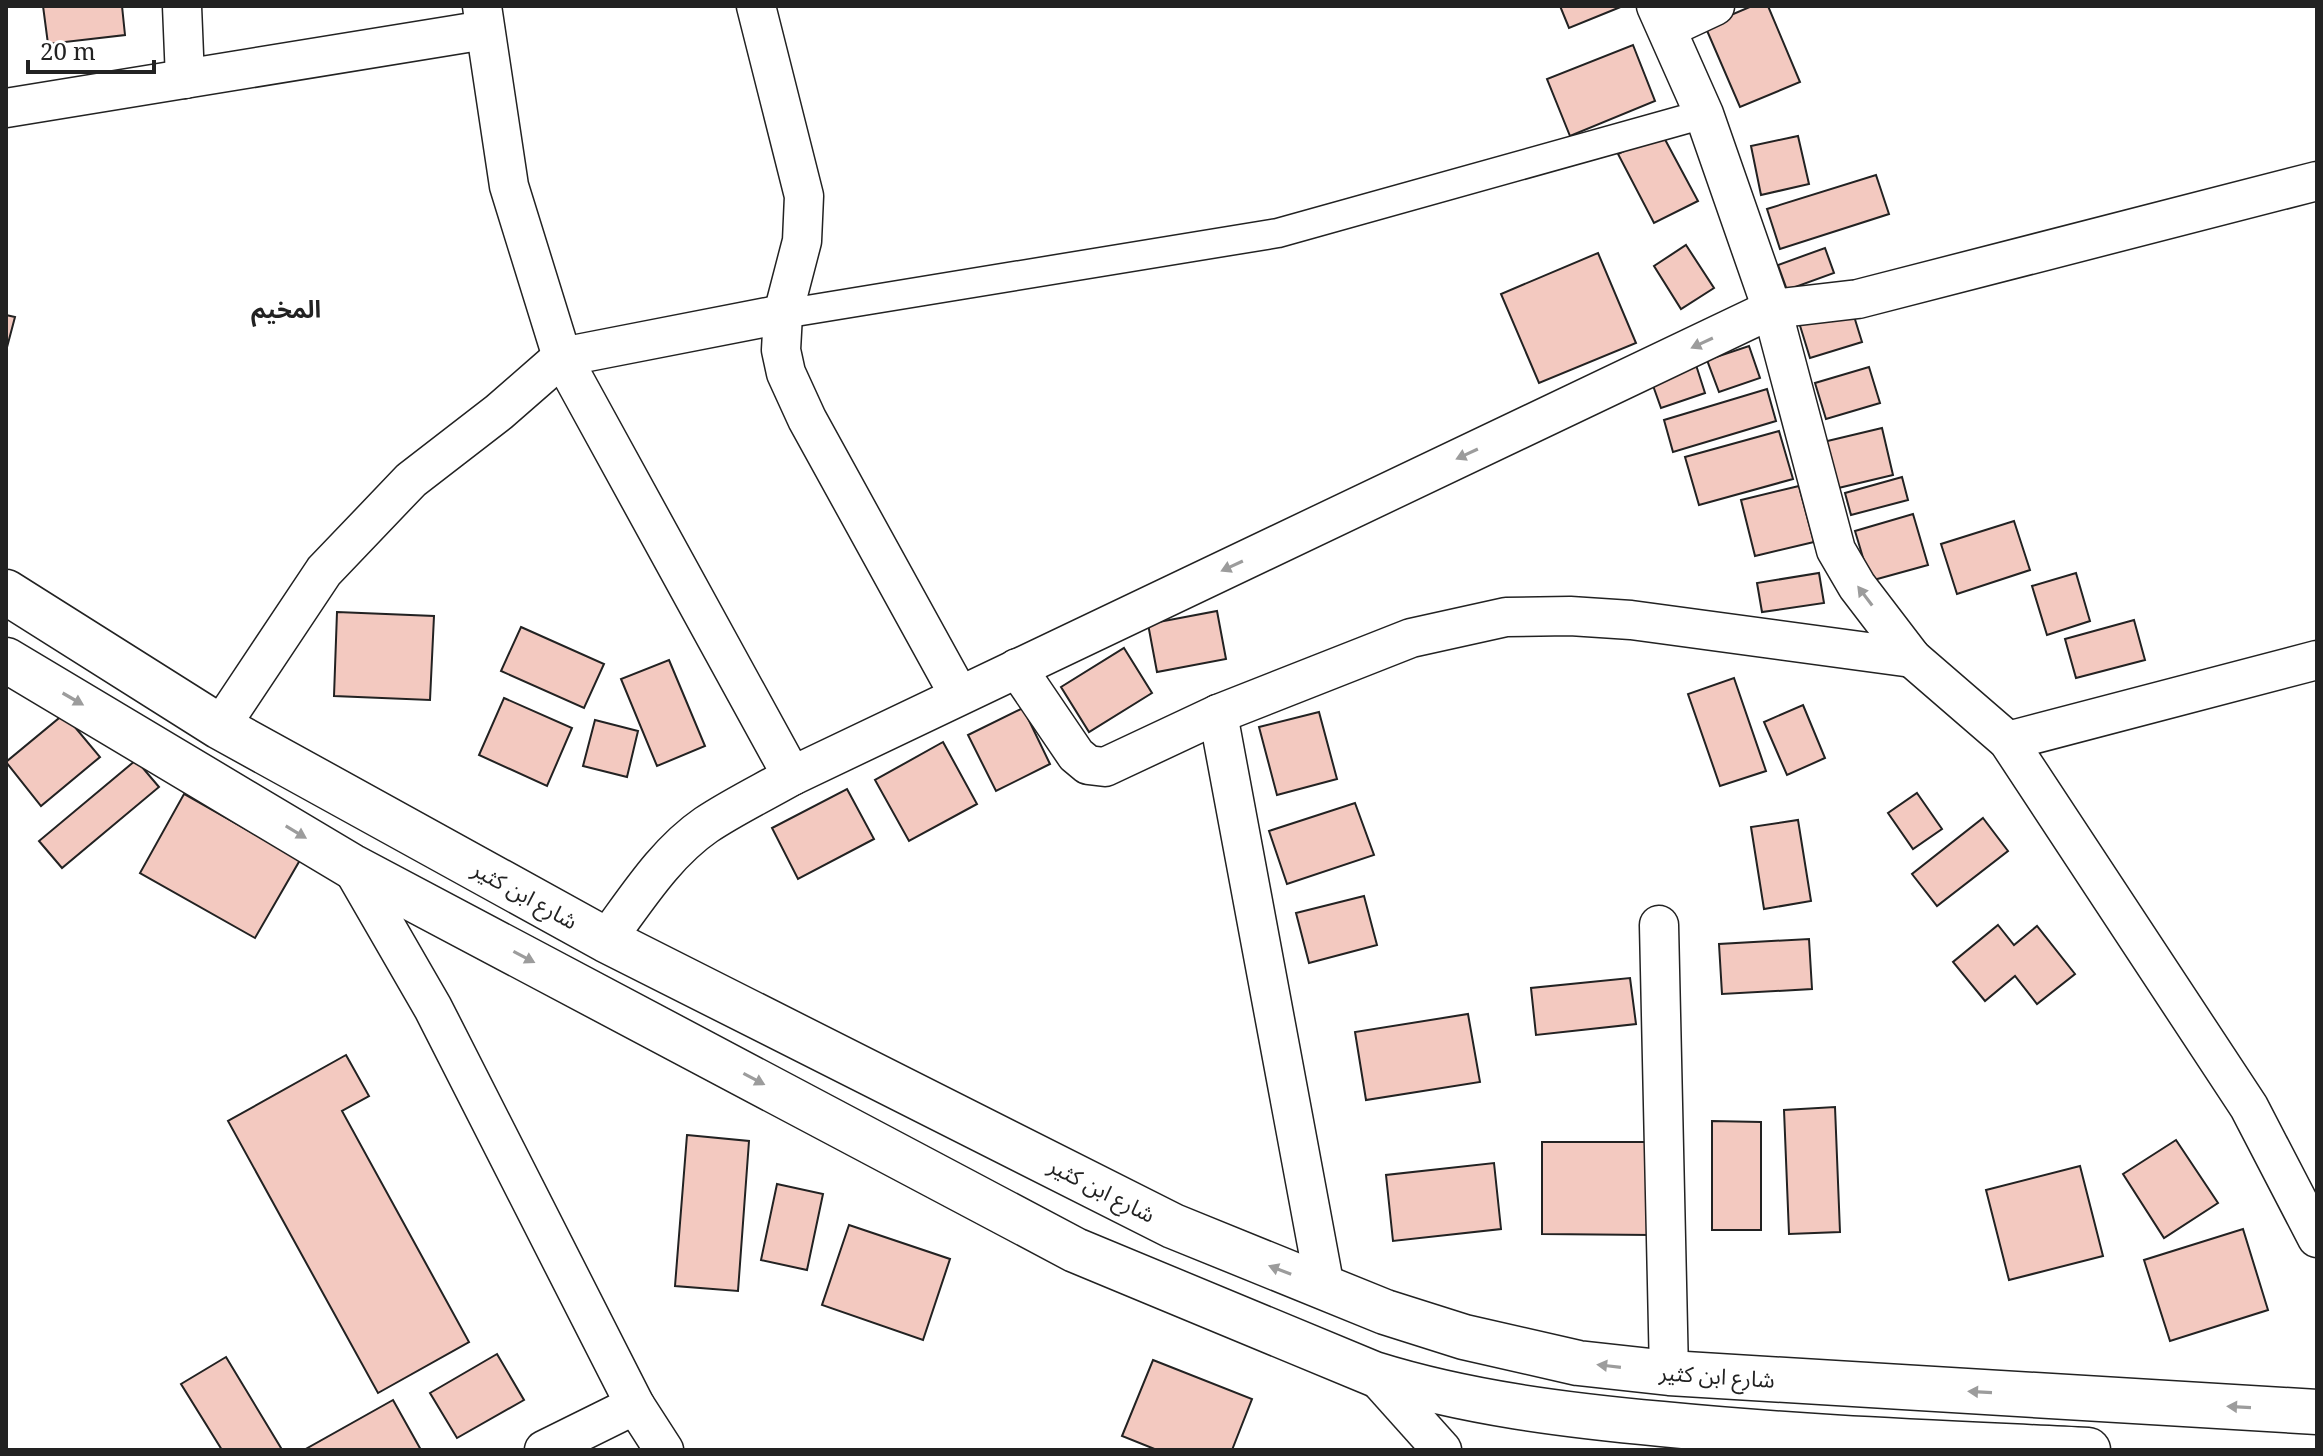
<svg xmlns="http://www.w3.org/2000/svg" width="2323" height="1456" viewBox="0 0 2323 1456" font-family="'Noto Serif','Noto Sans Arabic',serif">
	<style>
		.building { fill: #f3c9c0; stroke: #222; stroke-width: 2 }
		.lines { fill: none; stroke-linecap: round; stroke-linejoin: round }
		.pedestrian-casing { stroke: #222; stroke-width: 31 }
		.minor-casing { stroke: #222; stroke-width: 41 }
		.tertiary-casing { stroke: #222; stroke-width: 47 }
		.pedestrian { stroke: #fff; stroke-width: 28 }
		.minor { stroke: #fff; stroke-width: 38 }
		.tertiary { stroke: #fff; stroke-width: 44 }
		.oneway { fill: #9c9c9c }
		.labels { text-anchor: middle; stroke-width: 6; stroke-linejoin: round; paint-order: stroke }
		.street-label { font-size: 22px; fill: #222; stroke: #fff }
		.neighbourhood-label { font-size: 24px; font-weight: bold; fill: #222; stroke: #fff }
	</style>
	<rect width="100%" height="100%" fill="#fff"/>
	<!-- building -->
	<g class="building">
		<path d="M43,6h79l3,29 -77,9z"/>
		<path d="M1560,6h63l-54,22z"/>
		<path d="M1752,6h16l32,76 -60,25 -35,-81z"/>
		<path d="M1633,45l22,56 -85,35 -23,-57z"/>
		<path d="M1661,132l37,69 -44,22 -36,-69z"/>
		<path d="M1798,136l11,48 -48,11 -10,-49z"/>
		<path d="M1876,175l13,39 -109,35 -13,-40z"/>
		<path d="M1686,245l28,43 -33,21 -27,-43z"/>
		<path d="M1825,248l9,25 -47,17 -9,-25z"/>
		<path d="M1598,253l38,90 -97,40 -38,-89z"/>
		<path d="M1849,300l13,42 -52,16 -13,-42z"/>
		<path d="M6,315l9,2 -9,34z"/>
		<path d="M1749,346l11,32 -41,14 -12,-32z"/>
		<path d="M1696,365l9,28 -44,15 -10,-28z"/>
		<path d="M1869,367l11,36 -54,16 -11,-36z"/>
		<path d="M1767,389l9,32 -103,31 -9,-32z"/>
		<path d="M1882,428l11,47 -63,15 -11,-47z"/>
		<path d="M1779,431l14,48 -94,26 -14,-48z"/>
		<path d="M1902,477l6,23 -57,15 -6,-22z"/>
		<path d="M1799,486l15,56 -59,14 -14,-56z"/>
		<path d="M1913,514l15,51 -58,16 -15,-50z"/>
		<path d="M2014,521l16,49 -73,24 -16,-50z"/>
		<path d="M1819,573l5,30 -62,9 -5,-29z"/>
		<path d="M2076,573l14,48 -43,14 -15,-49z"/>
		<path d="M1217,611l9,48 -69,13 -9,-48z"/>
		<path d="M337,612l97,4 -4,84 -96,-4z"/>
		<path d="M2134,620l11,40 -69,18 -11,-39z"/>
		<path d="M521,627l83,37 -20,44 -83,-37z"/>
		<path d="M1124,648l28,45 -63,39 -28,-45z"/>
		<path d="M669,660l36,86 -48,20 -36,-87z"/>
		<path d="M1734,678l32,93 -46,15 -32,-92z"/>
		<path d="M504,698l68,30 -25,58 -68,-31z"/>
		<path d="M1803,705l22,53 -38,17 -23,-53z"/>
		<path d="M1023,708l27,56 -54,27 -28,-56z"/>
		<path d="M1319,712l18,67 -60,16 -18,-68z"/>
		<path d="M64,714l36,43 -59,49 -35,-44z"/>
		<path d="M595,720l43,11 -11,46 -44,-11z"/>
		<path d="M943,742l34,62 -68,37 -34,-61z"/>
		<path d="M136,760l23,27 -97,81 -23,-27z"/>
		<path d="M847,789l27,50 -76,40 -26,-51z"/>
		<path d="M1917,793l25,36 -29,20 -25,-36z"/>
		<path d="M184,794l116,66 -45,78 -115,-65z"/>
		<path d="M1355,803l19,52 -87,29 -18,-53z"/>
		<path d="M1983,818l25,33 -71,55 -25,-32z"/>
		<path d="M1798,820l13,81 -47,8 -13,-82z"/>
		<path d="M1364,896l13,49 -68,18 -13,-50z"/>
		<path d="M1998,925l16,20 23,-19 38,48 -38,30 -22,-28 -30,25 -32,-39z"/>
		<path d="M1809,939l3,50 -90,5 -3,-50z"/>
		<path d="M1630,978l6,46 -100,11 -5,-47z"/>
		<path d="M1468,1014l12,68 -114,18 -11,-68z"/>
		<path d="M346,1055l23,41 -27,15 127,231 -91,51 -150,-272z"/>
		<path d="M1835,1107l5,125 -51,2 -5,-124z"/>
		<path d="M1712,1121l49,1v108h-49z"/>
		<path d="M687,1135l62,6 -11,150 -63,-5z"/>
		<path d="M2176,1140l42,63 -54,35 -41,-64z"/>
		<path d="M1542,1142h109v93l-109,-1z"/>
		<path d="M1494,1163l7,66 -108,12 -7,-66z"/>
		<path d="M2080,1166l23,90 -94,24 -23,-90z"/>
		<path d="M777,1184l46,10 -16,76 -46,-10z"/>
		<path d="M849,1225l101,34 -27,81 -101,-35z"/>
		<path d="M2243,1229l25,81 -98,31 -26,-81z"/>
		<path d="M497,1354l27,46 -67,38 -27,-45z"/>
		<path d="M226,1357l55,91 -3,2h-56l-41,-66z"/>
		<path d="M1153,1360l99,39 -20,51h-75l-35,-14z"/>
		<path d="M393,1400l28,50h-117z"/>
	</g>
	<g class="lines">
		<defs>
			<path id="pedestrian" d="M783,314l495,-81 426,-119"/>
			<g id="minor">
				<path d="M182,6l3,73"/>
				<path d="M482,6l27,180 53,171 230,419"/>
				<path d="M756,6l48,190 -2,45 -19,73 -2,36 5,23 21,46 152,276"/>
				<path d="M1656,6l48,108 68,195 64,241 21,36 55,72 96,83 241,366 68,131"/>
				<path d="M1668,28l47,-22"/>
				<path d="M6,108l479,-78"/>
				<path d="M1017,668l59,87 12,10 17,2 113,-53 193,-76 95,-21 64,-1 61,4 281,38"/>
				<path d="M1218,714l107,574"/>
				<path d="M220,727l104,-156 87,-91 88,-68 63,-55 221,-43"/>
				<path d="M2008,741l309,-81"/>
				<path d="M351,866l82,142 202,397 29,45"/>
				<path d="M1659,925l10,448"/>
				<path d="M606,940c30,-40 58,-86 100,-115 27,-18 58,-33 86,-49l980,-467 86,-10 459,-118"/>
				<path d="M1374,1374l68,76"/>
				<path d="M544,1450l91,-45"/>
			</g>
			<g id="tertiary">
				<path d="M6,592l214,135 386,213 567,286 212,86 79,25 114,26 91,10 648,39"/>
				<path d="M6,660l345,206 724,384 299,124c93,29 191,41 288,50 142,14 284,19 426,26"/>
			</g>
		</defs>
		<!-- pedestrian casing -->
		<use href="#pedestrian" class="pedestrian-casing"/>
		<!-- minor casing -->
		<use href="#minor" class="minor-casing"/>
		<!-- tertiary casing -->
		<use href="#tertiary" class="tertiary-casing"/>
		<!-- pedestrian -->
		<use href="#pedestrian" class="pedestrian"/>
		<!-- minor -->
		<use href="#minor" class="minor"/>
		<!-- tertiary -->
		<use href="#tertiary" class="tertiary"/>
	</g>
	<!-- one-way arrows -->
	<defs><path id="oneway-solid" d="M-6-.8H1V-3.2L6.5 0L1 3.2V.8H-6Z" transform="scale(2)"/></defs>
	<g class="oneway">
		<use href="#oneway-solid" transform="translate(1702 343) rotate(155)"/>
		<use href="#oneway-solid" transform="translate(1467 454) rotate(155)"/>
		<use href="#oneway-solid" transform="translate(1232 566) rotate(155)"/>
		<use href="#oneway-solid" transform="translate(1865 596) rotate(-127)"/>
		<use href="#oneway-solid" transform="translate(73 699) rotate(30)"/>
		<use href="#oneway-solid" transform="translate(296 832) rotate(31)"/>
		<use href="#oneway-solid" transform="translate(524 957) rotate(28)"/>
		<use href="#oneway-solid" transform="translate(754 1079) rotate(28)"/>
		<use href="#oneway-solid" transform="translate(1280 1270) rotate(-159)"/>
		<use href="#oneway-solid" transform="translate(1609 1366) rotate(-173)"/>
		<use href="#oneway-solid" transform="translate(1980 1392) rotate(-177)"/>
		<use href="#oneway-solid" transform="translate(2239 1407) rotate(-177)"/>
	</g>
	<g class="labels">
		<!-- street labels -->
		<g class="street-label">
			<text transform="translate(525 895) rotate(29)" y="8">شارع ابن كثير</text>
			<text transform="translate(1102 1190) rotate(27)" y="8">شارع ابن كثير</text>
			<text transform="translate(1717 1376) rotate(4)" y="8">شارع ابن كثير</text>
		</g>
		<!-- neighbourhood labels -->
		<g class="neighbourhood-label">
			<text x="286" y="318">المخيم</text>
		</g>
	</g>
	<!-- border -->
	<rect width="2323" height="1456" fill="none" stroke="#222222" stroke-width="16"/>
	<!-- scale -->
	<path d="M28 60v12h126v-12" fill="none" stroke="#222222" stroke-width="4"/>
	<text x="40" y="60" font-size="24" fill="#222222" stroke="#ffffff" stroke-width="6" paint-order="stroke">20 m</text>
</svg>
